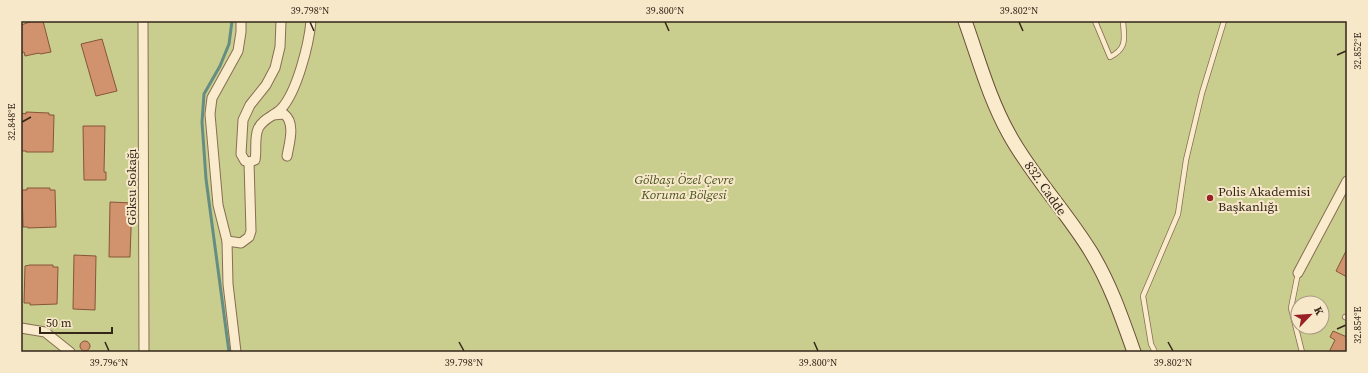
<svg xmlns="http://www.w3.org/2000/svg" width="1368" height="373" viewBox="0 0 1368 373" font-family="'Source Serif 4',serif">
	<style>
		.green { fill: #c9ce8e; fill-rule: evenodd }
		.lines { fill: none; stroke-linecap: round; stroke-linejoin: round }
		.stream { stroke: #668d82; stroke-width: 3 }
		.building { fill: #d0936d; stroke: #875538 }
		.lane-casing { stroke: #876d54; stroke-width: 6 }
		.street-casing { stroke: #876d54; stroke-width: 11 }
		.secondary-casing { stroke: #684e37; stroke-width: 15 }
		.lane { stroke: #fbebcd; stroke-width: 4.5 }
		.street { stroke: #fbebcd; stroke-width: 9 }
		.secondary { stroke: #fbebcd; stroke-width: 13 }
		.ticks { fill: none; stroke: #35261a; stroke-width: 1.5 }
		.poi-dot { fill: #992126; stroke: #f7e8ca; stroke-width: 1.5 }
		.labels { text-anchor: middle; stroke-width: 4; stroke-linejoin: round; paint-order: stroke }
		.park-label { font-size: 13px; font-style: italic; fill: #48531f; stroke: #f7e8ca }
		.street-label { font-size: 13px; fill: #35261a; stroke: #f7e8ca }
		.poi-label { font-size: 13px; fill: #35261a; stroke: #f7e8ca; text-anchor: start }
		.neatline { fill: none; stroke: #35261a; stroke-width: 1.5 }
		.ticks-label { font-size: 10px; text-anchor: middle; fill: #35261a }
	</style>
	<rect width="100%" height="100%" fill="#f0deba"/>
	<!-- green -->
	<path class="green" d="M21,21h1326v331h-1326zM1298,303h24v24h-24z"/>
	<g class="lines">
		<!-- stream -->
		<path class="stream" d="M229,352l-23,-173 -4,-57 2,-28 16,-28 9,-22 3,-23"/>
	</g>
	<!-- building -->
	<g class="building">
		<path d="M30,21h13l8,31 -11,2 -1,-1 -14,3 -1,-4 -3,1v-28l9,-3z"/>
		<path d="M102,39l15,52 -21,5 -15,-52z"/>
		<path d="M26,112l23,1v2h5l-1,37h-27v-1h-5v-38l5,1z"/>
		<path d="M83,126h22l-1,46h2v8h-22z"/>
		<path d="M27,188h23v2h5l1,37 -28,1v-1h-5l-1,-37h5z"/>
		<path d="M110,202l22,1 -2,54h-21z"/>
		<path d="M1347,249v28l-11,-6z"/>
		<path d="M74,255l22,1 -1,54 -22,-1z"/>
		<path d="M30,265h23v2h5l-1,37 -27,1v-2h-6l1,-37z"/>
		<path d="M1333,331l14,6v15h-18l6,-12 -5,-3z"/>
		<circle cx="85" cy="346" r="5"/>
	</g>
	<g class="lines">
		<defs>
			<g id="lane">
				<path d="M1095,21l15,36c18,-9 14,-19 13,-36"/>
				<path d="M1298,273l-7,35 11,44"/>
				<path d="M1345,317l2,1"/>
				<path d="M1155,352l-4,-8 -8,-48 35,-82 8,-54 16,-67 22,-72"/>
			</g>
			<g id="street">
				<path d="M143,21l1,331"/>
				<path d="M281,21l-1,26 -5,21 -9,17 -16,20 -7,15 -2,34 4,7 4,1 6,-2c2,-10 -1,-21 3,-31 4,-10 16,-13 23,-20 16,-17 28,-65 30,-88"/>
				<path d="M273,115l11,-1c12,9 5,30 3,42"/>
				<path d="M227,241l14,2 8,-6 2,-6 -2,-69"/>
				<path d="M1298,273l49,-92"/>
				<path d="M21,328l24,4 25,20"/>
				<path d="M236,352l-8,-68 -1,-43 -9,-36 -8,-91 2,-16 26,-47 3,-19v-11"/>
			</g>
			<path id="secondary" d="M965,21c14,39 24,77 44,113 23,42 57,77 82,118 19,31 31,66 43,100"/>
		</defs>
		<!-- lane casing -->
		<use href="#lane" class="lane-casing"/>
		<!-- street casing -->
		<use href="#street" class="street-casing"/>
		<!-- secondary casing -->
		<use href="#secondary" class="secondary-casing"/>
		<!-- lane -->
		<use href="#lane" class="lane"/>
		<!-- street -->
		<use href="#street" class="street"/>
		<!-- secondary -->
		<use href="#secondary" class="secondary"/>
	</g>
	<!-- ticks -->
	<path class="ticks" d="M310,22l4,9M665,22l4,9M1019,22l4,9M1337,55l9,-4M22,122l9,-5M1337,329l9,-4M105,342l4,9M459,342l5,9M814,342l4,9M1168,342l5,9"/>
	<!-- markers -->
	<circle class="poi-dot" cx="1210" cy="198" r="4"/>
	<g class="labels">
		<!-- park labels -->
		<g class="park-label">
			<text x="684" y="184">Gölbaşı Özel Çevre<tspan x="684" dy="15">Koruma Bölgesi</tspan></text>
		</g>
		<!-- street labels -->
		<g class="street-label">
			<text transform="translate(131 187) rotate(-90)" y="5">Göksu Sokağı</text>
			<text transform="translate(1046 188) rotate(55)" y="5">832. Cadde</text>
		</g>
		<!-- poi labels -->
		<g class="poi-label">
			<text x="1218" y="196">Polis Akademisi<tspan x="1218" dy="15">Başkanlığı</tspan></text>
		</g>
	</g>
	<!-- border -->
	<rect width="1368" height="373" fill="none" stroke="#f7e8ca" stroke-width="44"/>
	<!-- north arrow -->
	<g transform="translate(1310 315) rotate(65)"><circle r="19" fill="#f7e8ca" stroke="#a99a84"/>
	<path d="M0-3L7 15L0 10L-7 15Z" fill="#992126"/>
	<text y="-6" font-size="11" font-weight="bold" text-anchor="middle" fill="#35261a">K</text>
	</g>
	<!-- scale -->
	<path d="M40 327v6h72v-6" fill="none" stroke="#35261a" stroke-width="2"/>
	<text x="46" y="327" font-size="12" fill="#35261a" stroke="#f7e8ca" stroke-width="3" paint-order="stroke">50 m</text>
	<rect x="22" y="22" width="1324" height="329" class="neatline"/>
	<g class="ticks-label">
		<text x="310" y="14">39.798°N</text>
		<text x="665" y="14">39.800°N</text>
		<text x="1019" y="14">39.802°N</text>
		<text transform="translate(1357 51) rotate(-90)" y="4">32.852°E</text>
		<text transform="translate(11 122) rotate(-90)" y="4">32.848°E</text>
		<text transform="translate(1357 325) rotate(-90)" y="4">32.854°E</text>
		<text x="109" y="366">39.796°N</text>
		<text x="464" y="366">39.798°N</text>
		<text x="818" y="366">39.800°N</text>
		<text x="1173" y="366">39.802°N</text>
	</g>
</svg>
